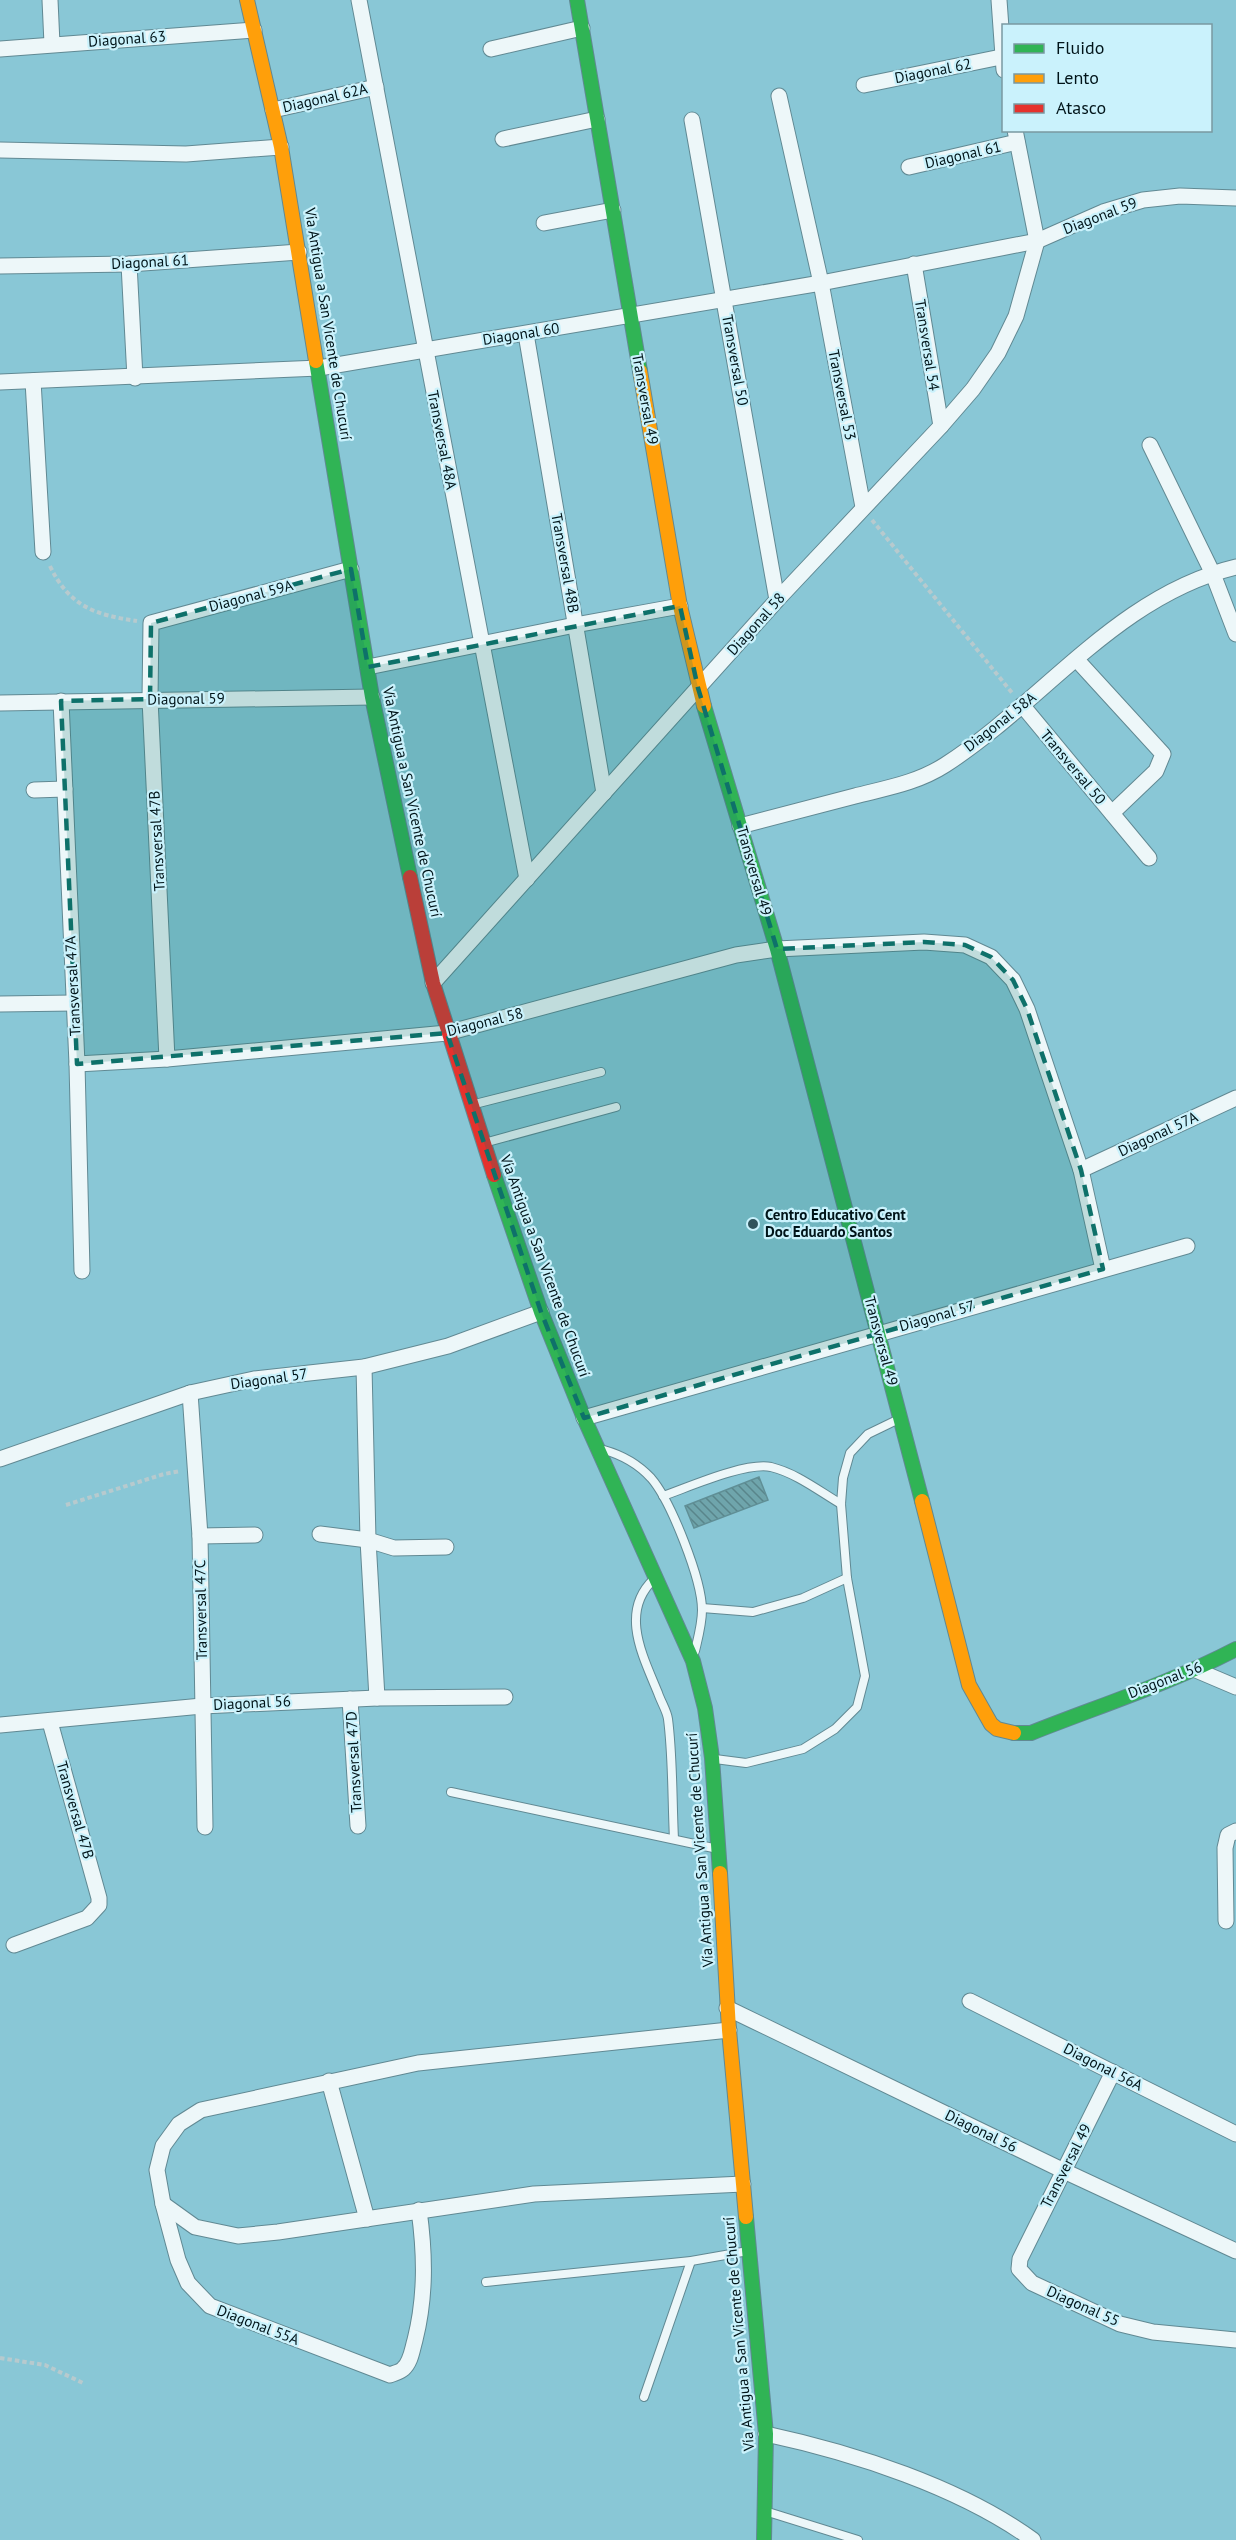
<svg xmlns="http://www.w3.org/2000/svg" width="1236" height="2540" viewBox="0 0 1236 2540" font-family="'PT Sans',sans-serif">
	<style>
		.building { fill: url(#building-back-hatch); stroke: #608f96; stroke-width: 1.5 }
		.lines { fill: none; stroke-linecap: round; stroke-linejoin: round }
		.lane-casing { stroke: #618993; stroke-width: 10 }
		.street-casing { stroke: #618993; stroke-width: 17 }
		.fast-casing { stroke: #618993; stroke-width: 16 }
		.slow-casing { stroke: #618993; stroke-width: 16 }
		.jam-casing { stroke: #618993; stroke-width: 16 }
		.path { stroke: #b7cace; stroke-width: 4; stroke-dasharray: 4.5 3; stroke-linecap: butt }
		.lane { stroke: #edf7f9; stroke-width: 8 }
		.street { stroke: #edf7f9; stroke-width: 15 }
		.fast { stroke: #30b455; stroke-width: 14 }
		.slow { stroke: #ff9f0a; stroke-width: 14 }
		.jam { stroke: #e5322d; stroke-width: 14 }
		.marked { fill: #0e716a; fill-opacity: 0.2; stroke: #0e716a; stroke-width: 4.5; stroke-dasharray: 12 8; stroke-linejoin: round }
		.poi-dot { fill: #30535b; stroke: #caf2fc; stroke-width: 2 }
		.labels { text-anchor: middle; stroke-width: 4.5; stroke-linejoin: round; paint-order: stroke }
		.street-label { font-size: 15px; fill: #001419; stroke: #caf2fc }
		.poi-label { font-size: 15px; font-weight: bold; fill: #001419; stroke: #caf2fc; text-anchor: start }
	</style>
	<defs>
		<pattern id="building-back-hatch" width="6" height="6" patternUnits="userSpaceOnUse" patternTransform="scale(1.5)"><rect width="6" height="6" fill="#6fa5ac"/><path d="M-1 5l2 2M0 0l6 6M5-1l2 2" fill="none" stroke="#59858b"/></pattern>
	</defs>
	<rect width="100%" height="100%" fill="#89c7d6"/>
	<!-- building -->
	<path class="building" d="M759,1477l9,23 -74,28 -9,-22z"/>
	<g class="lines">
		<defs>
			<g id="lane">
				<path d="M471,1105l130,-33"/>
				<path d="M484,1143l132,-36"/>
				<path d="M604,1450c18,5 34,14 47,28 20,23 51,102 51,132 0,14 -4,28 -7,41"/>
				<path d="M663,1496c26,-9 82,-34 108,-29 25,6 48,24 70,37"/>
				<path d="M654,1579c-35,33 -11,77 4,114 3,9 9,18 10,26 5,39 4,80 6,120"/>
				<path d="M702,1608l51,4 50,-14 44,-20"/>
				<path d="M715,1759l31,4 57,-14 32,-20 22,-22 8,-31 -18,-98 -6,-74 2,-26 7,-25 18,-19 31,-15"/>
				<path d="M451,1792l267,57"/>
				<path d="M486,2282l205,-21 57,-10"/>
				<path d="M644,2397l47,-136"/>
				<path d="M768,2512l90,28"/>
			</g>
			<g id="street">
				<path d="M50,0l2,44"/>
				<path d="M359,0l168,879"/>
				<path d="M999,0l5,70"/>
				<path d="M0,49l254,-19"/>
				<path d="M491,49l91,-21"/>
				<path d="M864,85l137,-28"/>
				<path d="M779,96l42,187 42,224"/>
				<path d="M273,110l103,-23"/>
				<path d="M692,120l85,480"/>
				<path d="M503,139l94,-20"/>
				<path d="M0,150l186,4 95,-7"/>
				<path d="M909,167l108,-25"/>
				<path d="M544,223l69,-13"/>
				<path d="M129,264l6,114"/>
				<path d="M914,264l27,162"/>
				<path d="M0,266l129,-2 170,-12"/>
				<path d="M526,334l78,459"/>
				<path d="M33,381l10,171"/>
				<path d="M0,382l319,-14 502,-85 216,-42 66,-29 40,-12 37,-4 56,2"/>
				<path d="M1150,445l63,129 23,60"/>
				<path d="M1077,660l86,94 -7,17 -44,42"/>
				<path d="M368,667l207,-42 105,-19"/>
				<path d="M61,701l16,363 5,207"/>
				<path d="M0,703l372,-6"/>
				<path d="M1022,705l127,153"/>
				<path d="M34,790l31,-1"/>
				<path d="M740,826c39,-10 77,-20 115,-30 31,-8 62,-13 90,-31 98,-63 173,-170 291,-198"/>
				<path d="M433,983l344,-383 164,-174 32,-37 25,-36 18,-37 21,-75 -22,-111"/>
				<path d="M0,1004l74,-1"/>
				<path d="M167,1059l-17,-360 1,-76 200,-54"/>
				<path d="M77,1064l90,-5 280,-26 289,-78 41,-6 147,-7 41,3 26,12 22,23 14,29 54,161 22,99"/>
				<path d="M1081,1170l155,-72"/>
				<path d="M364,1367l4,173 9,158"/>
				<path d="M190,1393l10,143 5,291"/>
				<path d="M584,1418l603,-172"/>
				<path d="M0,1459l190,-66 64,-14 110,-12 84,-21 93,-34"/>
				<path d="M320,1534l48,6 26,8 52,-1"/>
				<path d="M200,1536l55,-1"/>
				<path d="M1196,1670l40,17"/>
				<path d="M350,1699l8,127"/>
				<path d="M0,1725l202,-19 175,-8 128,-1"/>
				<path d="M1226,1921l-1,-73 3,-13 8,-4"/>
				<path d="M14,1945l73,-27 12,-13v-7l-49,-176"/>
				<path d="M970,2001l266,133"/>
				<path d="M727,2008l337,163 172,80"/>
				<path d="M1113,2072l-93,187 -1,10 13,14 88,41 33,8 83,8"/>
				<path d="M329,2081l38,138"/>
				<path d="M163,2204l32,23 43,9 40,-4 256,-38 209,-10"/>
				<path d="M419,2210c6,44 7,86 -4,130 -3,10 -4,22 -12,29 -3,3 -9,4 -13,6l-180,-69 -22,-23 -10,-23 -15,-56 -6,-34 6,-24 16,-22 22,-14 217,-47 311,-33"/>
				<path d="M766,2434c88,19 194,53 267,106"/>
			</g>
			<g id="fast">
				<path d="M577,0l63,371"/>
				<path d="M316,361l56,336 38,180"/>
				<path d="M704,706l73,243 145,552"/>
				<path d="M494,1175l47,137 43,106 109,243 12,47 7,50 8,115"/>
				<path d="M1014,1733h17c68,-27 140,-50 205,-84"/>
				<path d="M746,2217l20,217 -2,106"/>
			</g>
			<g id="slow">
				<path d="M247,0l34,147 35,214"/>
				<path d="M640,371l40,235 24,100"/>
				<path d="M922,1501l47,184 22,39 6,5 17,4"/>
				<path d="M720,1873l9,157 17,187"/>
			</g>
			<path id="jam" d="M410,877l23,106 61,192"/>
		</defs>
		<!-- lane casing -->
		<use href="#lane" class="lane-casing"/>
		<!-- street casing -->
		<use href="#street" class="street-casing"/>
		<!-- fast casing -->
		<use href="#fast" class="fast-casing"/>
		<!-- slow casing -->
		<use href="#slow" class="slow-casing"/>
		<!-- jam casing -->
		<use href="#jam" class="jam-casing"/>
		<!-- path -->
		<g class="path">
			<path d="M872,520l141,174"/>
			<path d="M50,566c19,40 45,49 87,55"/>
			<path d="M66,1505l98,-31 17,-3"/>
			<path d="M0,2358l45,7 38,18"/>
		</g>
		<!-- lane -->
		<use href="#lane" class="lane"/>
		<!-- street -->
		<use href="#street" class="street"/>
		<!-- fast -->
		<use href="#fast" class="fast"/>
		<!-- slow -->
		<use href="#slow" class="slow"/>
		<!-- jam -->
		<use href="#jam" class="jam"/>
	</g>
	<!-- marked area -->
	<path class="marked" d="M351,569l17,98 312,-61 18,82 79,261 147,-7 41,3 26,12 22,23 14,29 54,161 22,99 -519,149 -43,-106 -94,-279 -370,31 -16,-363 89,-2 1,-76z"/>
	<!-- markers -->
	<circle class="poi-dot" cx="753" cy="1224" r="6"/>
	<g class="labels">
		<!-- street labels -->
		<g class="street-label">
			<text transform="translate(127 39) rotate(-4)" y="5">Diagonal 63</text>
			<text transform="translate(933 71) rotate(-11)" y="5">Diagonal 62</text>
			<text transform="translate(325 98) rotate(-13)" y="5">Diagonal 62A</text>
			<text transform="translate(963 155) rotate(-13)" y="5">Diagonal 61</text>
			<text transform="translate(1100 216) rotate(-21)" y="5">Diagonal 59</text>
			<text transform="translate(150 262) rotate(-3)" y="5">Diagonal 61</text>
			<text transform="translate(328 324) rotate(81)" y="5">Vía Antigua a San Vicente de Chucurí</text>
			<text transform="translate(521 334) rotate(-9)" y="5">Diagonal 60</text>
			<text transform="translate(927 345) rotate(81)" y="5">Transversal 54</text>
			<text transform="translate(735 360) rotate(80)" y="5">Transversal 50</text>
			<text transform="translate(842 395) rotate(79)" y="5">Transversal 53</text>
			<text transform="translate(645 399) rotate(80)" y="5">Transversal 49</text>
			<text transform="translate(442 440) rotate(79)" y="5">Transversal 48A</text>
			<text transform="translate(565 563) rotate(80)" y="5">Transversal 48B</text>
			<text transform="translate(251 596) rotate(-15)" y="5">Diagonal 59A</text>
			<text transform="translate(756 624) rotate(-48)" y="5">Diagonal 58</text>
			<text transform="translate(186 699) rotate(-1)" y="5">Diagonal 59</text>
			<text transform="translate(1000 722) rotate(-38)" y="5">Diagonal 58A</text>
			<text transform="translate(1073 767) rotate(50)" y="5">Transversal 50</text>
			<text transform="translate(412 802) rotate(78)" y="5">Vía Antigua a San Vicente de Chucurí</text>
			<text transform="translate(157 841) rotate(-93)" y="5">Transversal 47B</text>
			<text transform="translate(754 871) rotate(74)" y="5">Transversal 49</text>
			<text transform="translate(73 986) rotate(-93)" y="5">Transversal 47A</text>
			<text transform="translate(485 1022) rotate(-14)" y="5">Diagonal 58</text>
			<text transform="translate(1158 1134) rotate(-25)" y="5">Diagonal 57A</text>
			<text transform="translate(545 1266) rotate(70)" y="5">Vía Antigua a San Vicente de Chucurí</text>
			<text transform="translate(937 1316) rotate(-16)" y="5">Diagonal 57</text>
			<text transform="translate(881 1341) rotate(75)" y="5">Transversal 49</text>
			<text transform="translate(269 1379) rotate(-8)" y="5">Diagonal 57</text>
			<text transform="translate(201 1610) rotate(-91)" y="5">Transversal 47C</text>
			<text transform="translate(1165 1680) rotate(-21)" y="5">Diagonal 56</text>
			<text transform="translate(252 1703) rotate(-3)" y="5">Diagonal 56</text>
			<text transform="translate(354 1762) rotate(-93)" y="5">Transversal 47D</text>
			<text transform="translate(75 1810) rotate(74)" y="5">Transversal 47B</text>
			<text transform="translate(700 1850) rotate(-94)" y="5">Vía Antigua a San Vicente de Chucurí</text>
			<text transform="translate(1103 2067) rotate(27)" y="5">Diagonal 56A</text>
			<text transform="translate(981 2131) rotate(26)" y="5">Diagonal 56</text>
			<text transform="translate(1066 2166) rotate(-63)" y="5">Transversal 49</text>
			<text transform="translate(1083 2306) rotate(24)" y="5">Diagonal 55</text>
			<text transform="translate(258 2325) rotate(21)" y="5">Diagonal 55A</text>
			<text transform="translate(739 2334) rotate(-95)" y="5">Vía Antigua a San Vicente de Chucurí</text>
		</g>
		<!-- poi labels -->
		<g class="poi-label">
			<text x="765" y="1220">Centro Educativo Cent<tspan x="765" dy="17">Doc Eduardo Santos</tspan></text>
		</g>
	</g>
	<!-- legend -->
	<rect x="1002" y="24" width="210" height="108" fill="#caf2fc" stroke="#7999a1" stroke-width="1.5"/>
	<rect x="1014" y="44" width="30" height="9" fill="#30b455" stroke="#7999a1" stroke-width="1.5"/>
	<text x="1056" y="54" font-size="18" fill="#001419">Fluido</text>
	<rect x="1014" y="74" width="30" height="9" fill="#ff9f0a" stroke="#7999a1" stroke-width="1.5"/>
	<text x="1056" y="84" font-size="18" fill="#001419">Lento</text>
	<rect x="1014" y="104" width="30" height="9" fill="#e5322d" stroke="#7999a1" stroke-width="1.5"/>
	<text x="1056" y="114" font-size="18" fill="#001419">Atasco</text>
</svg>
